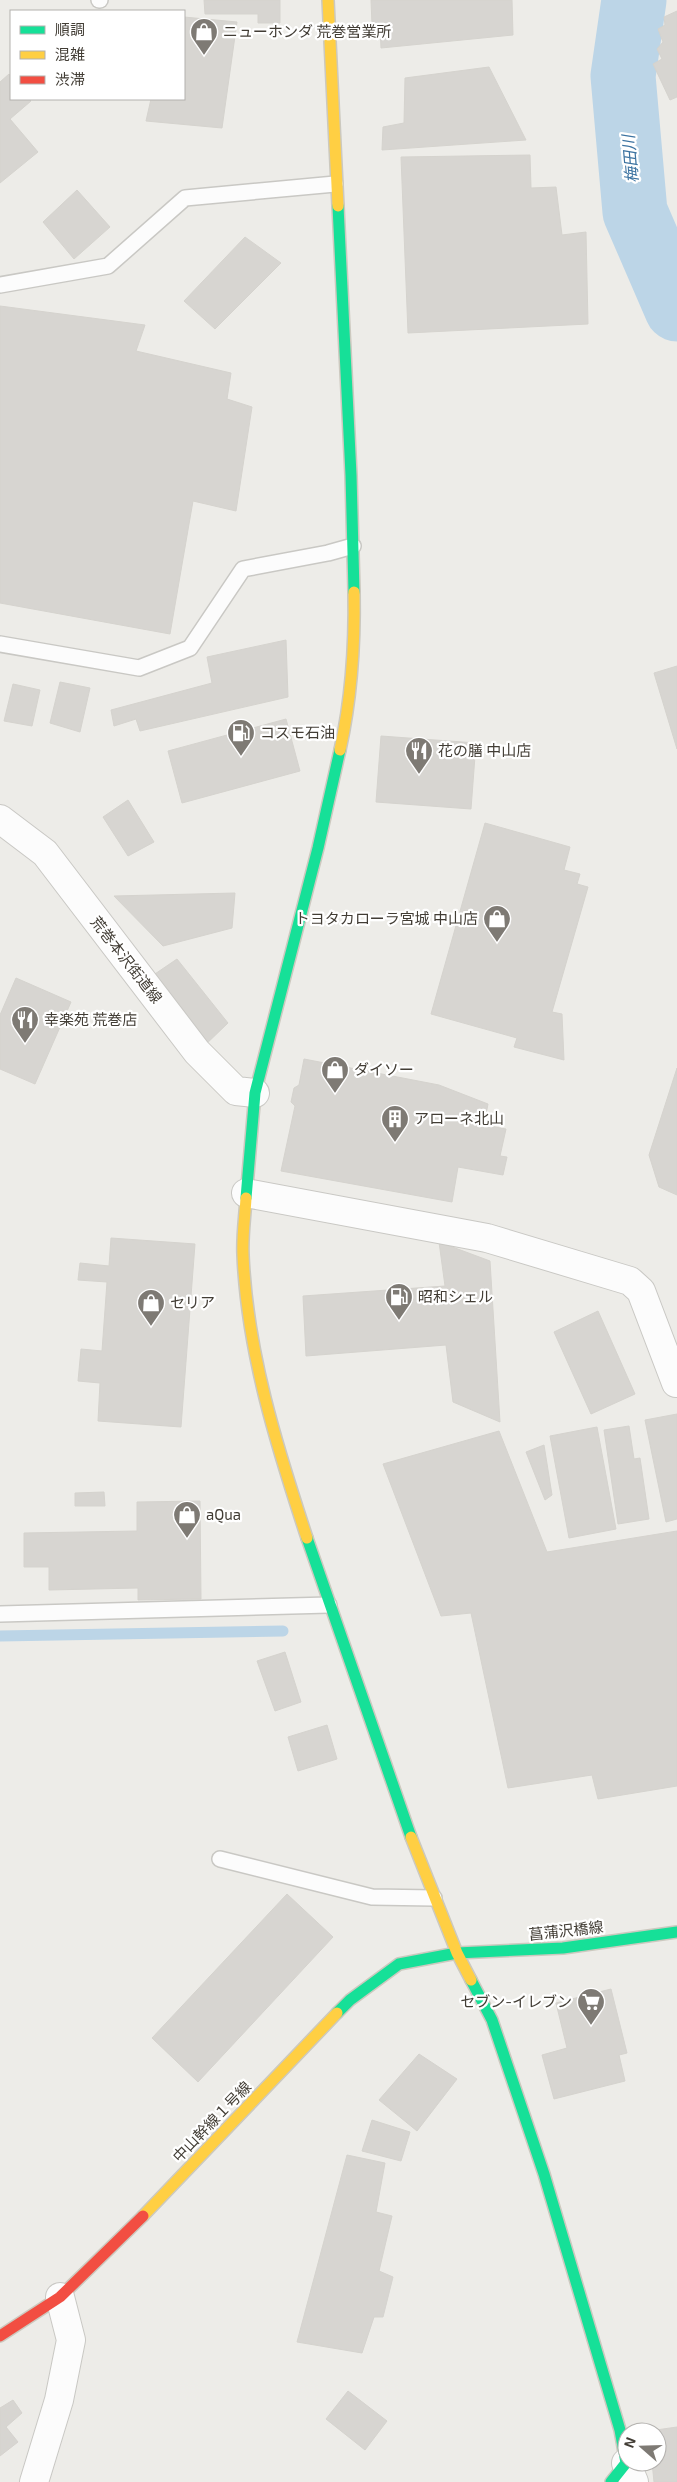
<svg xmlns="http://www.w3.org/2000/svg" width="677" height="2482" viewBox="0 0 677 2482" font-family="'Exo 2','Noto Sans JP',sans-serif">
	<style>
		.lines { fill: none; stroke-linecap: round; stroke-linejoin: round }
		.stream { stroke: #bcd5e7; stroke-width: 11 }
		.river { stroke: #bcd5e7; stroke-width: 65 }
		.building { fill: #d7d5d1; stroke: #d5d3ce }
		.lane-casing { stroke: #c9c8c4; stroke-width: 18 }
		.street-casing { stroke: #c9c8c4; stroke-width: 30 }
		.fast-casing { stroke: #ccc9bf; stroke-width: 14 }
		.slow-casing { stroke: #ccc9bf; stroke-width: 14 }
		.jam-casing { stroke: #ccc9bf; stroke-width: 14 }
		.lane { stroke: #fcfcfc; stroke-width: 15 }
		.street { stroke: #fcfcfc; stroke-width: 28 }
		.fast { stroke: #16e098; stroke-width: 11 }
		.slow { stroke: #ffcf43; stroke-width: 11 }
		.jam { stroke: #f24e42; stroke-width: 11 }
		.labels { text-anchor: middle; stroke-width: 4.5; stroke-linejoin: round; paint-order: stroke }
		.poi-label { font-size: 15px; fill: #423d35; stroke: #fff; text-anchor: start }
		.street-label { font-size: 15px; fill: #423d35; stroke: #fff }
		.water-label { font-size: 16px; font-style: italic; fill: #3c73a1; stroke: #fff }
	</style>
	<rect width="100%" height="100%" fill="#edece8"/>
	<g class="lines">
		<!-- stream -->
		<path class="stream" d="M0,1636l283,-5"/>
		<!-- river -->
		<path class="river" d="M634,0l-11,76 12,136 42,97"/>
	</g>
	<!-- building -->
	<g class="building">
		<path d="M204,0h76v23h-22v-9h-53z"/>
		<path d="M371,0h141l1,35 -132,13 -1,-22 -8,-1z"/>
		<path d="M677,11v86l-7,3 -17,-36 9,-5 -5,-10 6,-7 -5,-13 7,-4 -1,-8z"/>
		<path d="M184,17l53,5 -15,106 -76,-7 5,-22h33z"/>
		<path d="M489,67l37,73 -144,10 1,-23 21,-4 1,-45z"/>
		<path d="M9,74l2,3v22h18l2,2 -21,18 28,33 -38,31v-101z"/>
		<path d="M530,155l1,33 25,-1 6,48 24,-3 2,92 -180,9 -7,-176z"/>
		<path d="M77,190l33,37 -36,32 -31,-37z"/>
		<path d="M245,237l36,26 -66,66 -31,-28z"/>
		<path d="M0,306l145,19 -9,26 95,22 -4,26 25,8 -16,104 -43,-10 -23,133 -170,-31z"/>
		<path d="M286,640l2,57 -148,34 -4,-12 -22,7 -3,-16 101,-27 -5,-26z"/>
		<path d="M677,666v83l-23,-76z"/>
		<path d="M60,682l30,6 -10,44 -30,-9z"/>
		<path d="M13,684l27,6 -8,36 -28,-5z"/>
		<path d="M286,719l14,52 -118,32 -14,-52z"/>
		<path d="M381,736l95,7 -5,66 -95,-7z"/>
		<path d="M128,800l26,42 -26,14 -25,-39z"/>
		<path d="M485,823l85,24 -6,23 16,4 -3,10 11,3 -36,125 10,2 2,46 -50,-13 3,-9 -86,-24z"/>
		<path d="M235,893l-3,35 -69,18 -49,-50z"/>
		<path d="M177,959l51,64 -26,25 -53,-70z"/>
		<path d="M16,978l55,24 -36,82 -35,-15v-54z"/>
		<path d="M304,1059l135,26 49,19 -4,21 22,4 -6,27 7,1 -4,18 -45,-8 -6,35 -171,-31 14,-65 -4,-4 3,-14 5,-3z"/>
		<path d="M677,1068v127l-18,-8 -10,-32z"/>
		<path d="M111,1238l84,6 -14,183 -83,-6 2,-38 -22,-2 3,-32 21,2 5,-69 -29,-2 2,-17 29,3z"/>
		<path d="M439,1242l51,19 10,161 -47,-20 -7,-57 -140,11 -3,-60 142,-10z"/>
		<path d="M598,1311l37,83 -44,20 -37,-82z"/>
		<path d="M677,1414v105l-11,3 -21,-102z"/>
		<path d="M629,1426l5,33 6,-1 9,61 -31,5 -14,-94z"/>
		<path d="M597,1427l19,102 -47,9 -19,-102z"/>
		<path d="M499,1431l48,121 130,-21v255l-79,13 -6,-24 -84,13 -37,-175 -30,3 -58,-152z"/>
		<path d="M544,1445l8,50 -7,5 -19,-48z"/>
		<path d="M104,1492l1,14h-30v-13z"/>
		<path d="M200,1501l1,98 -63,1v-12l-89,2v-23h-25v-34l113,-2v-29z"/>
		<path d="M285,1652l16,50 -26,9 -18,-50z"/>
		<path d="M327,1725l10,34 -39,12 -10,-34z"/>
		<path d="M287,1894l46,43 -135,145 -46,-44z"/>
		<path d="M611,1989l16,64 -8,2 6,26 -71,18 -12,-44 25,-7 -11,-45z"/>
		<path d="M419,2054l38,25 -40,52 -38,-31z"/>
		<path d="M372,2120l38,12 -9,29 -39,-10z"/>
		<path d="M347,2155l38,8 -9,49 16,4 -13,55 14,6 -10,40h-9l-12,36 -65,-11z"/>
		<path d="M348,2391l39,30 -22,29 -39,-31z"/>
		<path d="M13,2400l9,13 -16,14 12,15 -18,14v-48z"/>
		<path d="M677,2427v55h-23l-2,-20h5v-30l-8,-1z"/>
	</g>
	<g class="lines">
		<defs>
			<g id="lane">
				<path d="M99,0h1"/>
				<path d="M0,285l108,-19 77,-68 150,-14"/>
				<path d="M0,644l139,24 51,-20 53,-79 85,-16 25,-7"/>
				<path d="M0,1614l329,-9"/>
				<path d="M220,1859l152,38 62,1"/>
			</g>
			<g id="street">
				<path d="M0,819l45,34 152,199 39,39 19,2"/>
				<path d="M246,1193l241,45 143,43 11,10 35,92"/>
				<path d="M626,2463l8,19"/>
				<path d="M34,2482l25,-82 12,-60 -11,-43"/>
			</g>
			<g id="fast">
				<path d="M338,206l13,269 3,117"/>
				<path d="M246,1198l9,-105 63,-245 22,-98"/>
				<path d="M307,1538l104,299"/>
				<path d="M471,1980l21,40 52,154 76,256 6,33 -15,19"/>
				<path d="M337,2013l13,-13 49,-36 58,-11 106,-5 114,-16"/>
			</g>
			<g id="slow">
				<path d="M328,0l10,206"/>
				<path d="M340,750c12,-54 15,-103 14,-158"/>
				<path d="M246,1198c-1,19 -4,38 -3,57 4,97 34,192 64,283"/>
				<path d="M411,1837l46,116 14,27"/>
				<path d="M143,2216l194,-203"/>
			</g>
			<path id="jam" d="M0,2336l60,-39 83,-81"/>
		</defs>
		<!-- lane casing -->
		<use href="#lane" class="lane-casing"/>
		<!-- street casing -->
		<use href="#street" class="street-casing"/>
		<!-- fast casing -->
		<use href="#fast" class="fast-casing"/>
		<!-- slow casing -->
		<use href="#slow" class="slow-casing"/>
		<!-- jam casing -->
		<use href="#jam" class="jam-casing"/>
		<!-- lane -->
		<use href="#lane" class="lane"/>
		<!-- street -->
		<use href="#street" class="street"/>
		<!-- fast -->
		<use href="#fast" class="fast"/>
		<!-- slow -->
		<use href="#slow" class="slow"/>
		<!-- jam -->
		<use href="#jam" class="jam"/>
	</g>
	<!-- icons -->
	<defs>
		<symbol id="shop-pin" viewBox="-11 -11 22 30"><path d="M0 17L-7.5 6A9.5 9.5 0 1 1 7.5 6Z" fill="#7e7a74" stroke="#fff"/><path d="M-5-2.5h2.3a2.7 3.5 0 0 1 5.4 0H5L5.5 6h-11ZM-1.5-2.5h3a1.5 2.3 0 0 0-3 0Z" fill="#fff"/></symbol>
		<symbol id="fuel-pin" viewBox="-11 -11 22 30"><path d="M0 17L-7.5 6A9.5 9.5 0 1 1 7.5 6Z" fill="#7e7a74" stroke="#fff"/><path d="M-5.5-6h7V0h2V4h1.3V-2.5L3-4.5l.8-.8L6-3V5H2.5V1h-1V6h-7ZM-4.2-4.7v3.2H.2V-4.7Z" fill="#fff"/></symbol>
		<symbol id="restaurant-pin" viewBox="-11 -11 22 30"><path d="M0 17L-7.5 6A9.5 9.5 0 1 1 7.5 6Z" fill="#7e7a74" stroke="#fff"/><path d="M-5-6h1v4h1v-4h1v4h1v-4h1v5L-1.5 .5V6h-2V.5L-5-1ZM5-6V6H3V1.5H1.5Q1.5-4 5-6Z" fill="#fff"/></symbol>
		<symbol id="building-pin" viewBox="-11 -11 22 30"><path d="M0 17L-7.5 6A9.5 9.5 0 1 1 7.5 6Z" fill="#7e7a74" stroke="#fff"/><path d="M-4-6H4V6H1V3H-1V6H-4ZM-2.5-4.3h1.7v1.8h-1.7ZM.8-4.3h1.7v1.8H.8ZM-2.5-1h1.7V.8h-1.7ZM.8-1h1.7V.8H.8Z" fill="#fff"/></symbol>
		<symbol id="supermarket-pin" viewBox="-11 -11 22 30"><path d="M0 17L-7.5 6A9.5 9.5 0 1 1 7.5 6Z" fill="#7e7a74" stroke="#fff"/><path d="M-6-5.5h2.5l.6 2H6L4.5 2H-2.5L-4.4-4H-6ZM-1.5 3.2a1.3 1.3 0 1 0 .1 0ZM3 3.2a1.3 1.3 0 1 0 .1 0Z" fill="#fff"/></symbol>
	</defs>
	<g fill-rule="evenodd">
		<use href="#shop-pin" x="188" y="16" width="32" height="43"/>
		<use href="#fuel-pin" x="225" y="717" width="32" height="43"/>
		<use href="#restaurant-pin" x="403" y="735" width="32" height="43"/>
		<use href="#shop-pin" x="481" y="903" width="32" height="43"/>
		<use href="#restaurant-pin" x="9" y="1004" width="32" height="43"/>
		<use href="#shop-pin" x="319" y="1054" width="32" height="43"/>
		<use href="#building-pin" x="379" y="1103" width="32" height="43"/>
		<use href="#fuel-pin" x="383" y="1281" width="32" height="43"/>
		<use href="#shop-pin" x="135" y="1287" width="32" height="43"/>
		<use href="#shop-pin" x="171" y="1499" width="32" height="43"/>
		<use href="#supermarket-pin" x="575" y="1986" width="32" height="43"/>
	</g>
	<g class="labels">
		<!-- poi labels -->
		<g class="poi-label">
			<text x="223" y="37">ニューホンダ 荒巻営業所</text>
			<text x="260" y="738">コスモ石油</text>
			<text x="438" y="756">花の膳 中山店</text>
			<text x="478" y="924" text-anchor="end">トヨタカローラ宮城 中山店</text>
			<text x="44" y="1025">幸楽苑 荒巻店</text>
			<text x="354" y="1075">ダイソー</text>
			<text x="414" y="1124">アローネ北山</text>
			<text x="418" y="1302">昭和シェル</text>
			<text x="170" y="1308">セリア</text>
			<text x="206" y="1520">aQua</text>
			<text x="572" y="2007" text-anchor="end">セブン-イレブン</text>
		</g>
		<!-- street labels -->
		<g class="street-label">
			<text transform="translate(126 960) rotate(52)" y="5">荒巻本沢街道線</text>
			<text transform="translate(566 1931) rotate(-6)" y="5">菖蒲沢橋線</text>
			<text transform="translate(212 2122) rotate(-46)" y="5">中山幹線１号線</text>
		</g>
		<!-- water labels -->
		<g class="water-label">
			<text transform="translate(630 159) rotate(-95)" y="6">梅田川</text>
		</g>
	</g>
	<!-- legend -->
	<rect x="10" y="10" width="175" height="90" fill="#ffffff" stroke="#b3b1ae"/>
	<rect x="20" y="26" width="25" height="8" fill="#16e098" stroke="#b3b1ae"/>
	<text x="55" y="35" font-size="15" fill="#423d35">順調</text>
	<rect x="20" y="51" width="25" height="8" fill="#ffcf43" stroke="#b3b1ae"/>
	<text x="55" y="60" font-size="15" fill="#423d35">混雑</text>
	<rect x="20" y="76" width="25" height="8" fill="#f24e42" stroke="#b3b1ae"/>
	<text x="55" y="85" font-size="15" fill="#423d35">渋滞</text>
	<!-- north arrow -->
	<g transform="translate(642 2447) rotate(290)"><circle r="24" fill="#ffffff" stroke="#b3b1ae"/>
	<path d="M0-4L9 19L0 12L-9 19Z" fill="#7e7a74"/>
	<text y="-8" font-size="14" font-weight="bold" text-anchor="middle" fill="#423d35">N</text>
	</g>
</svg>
